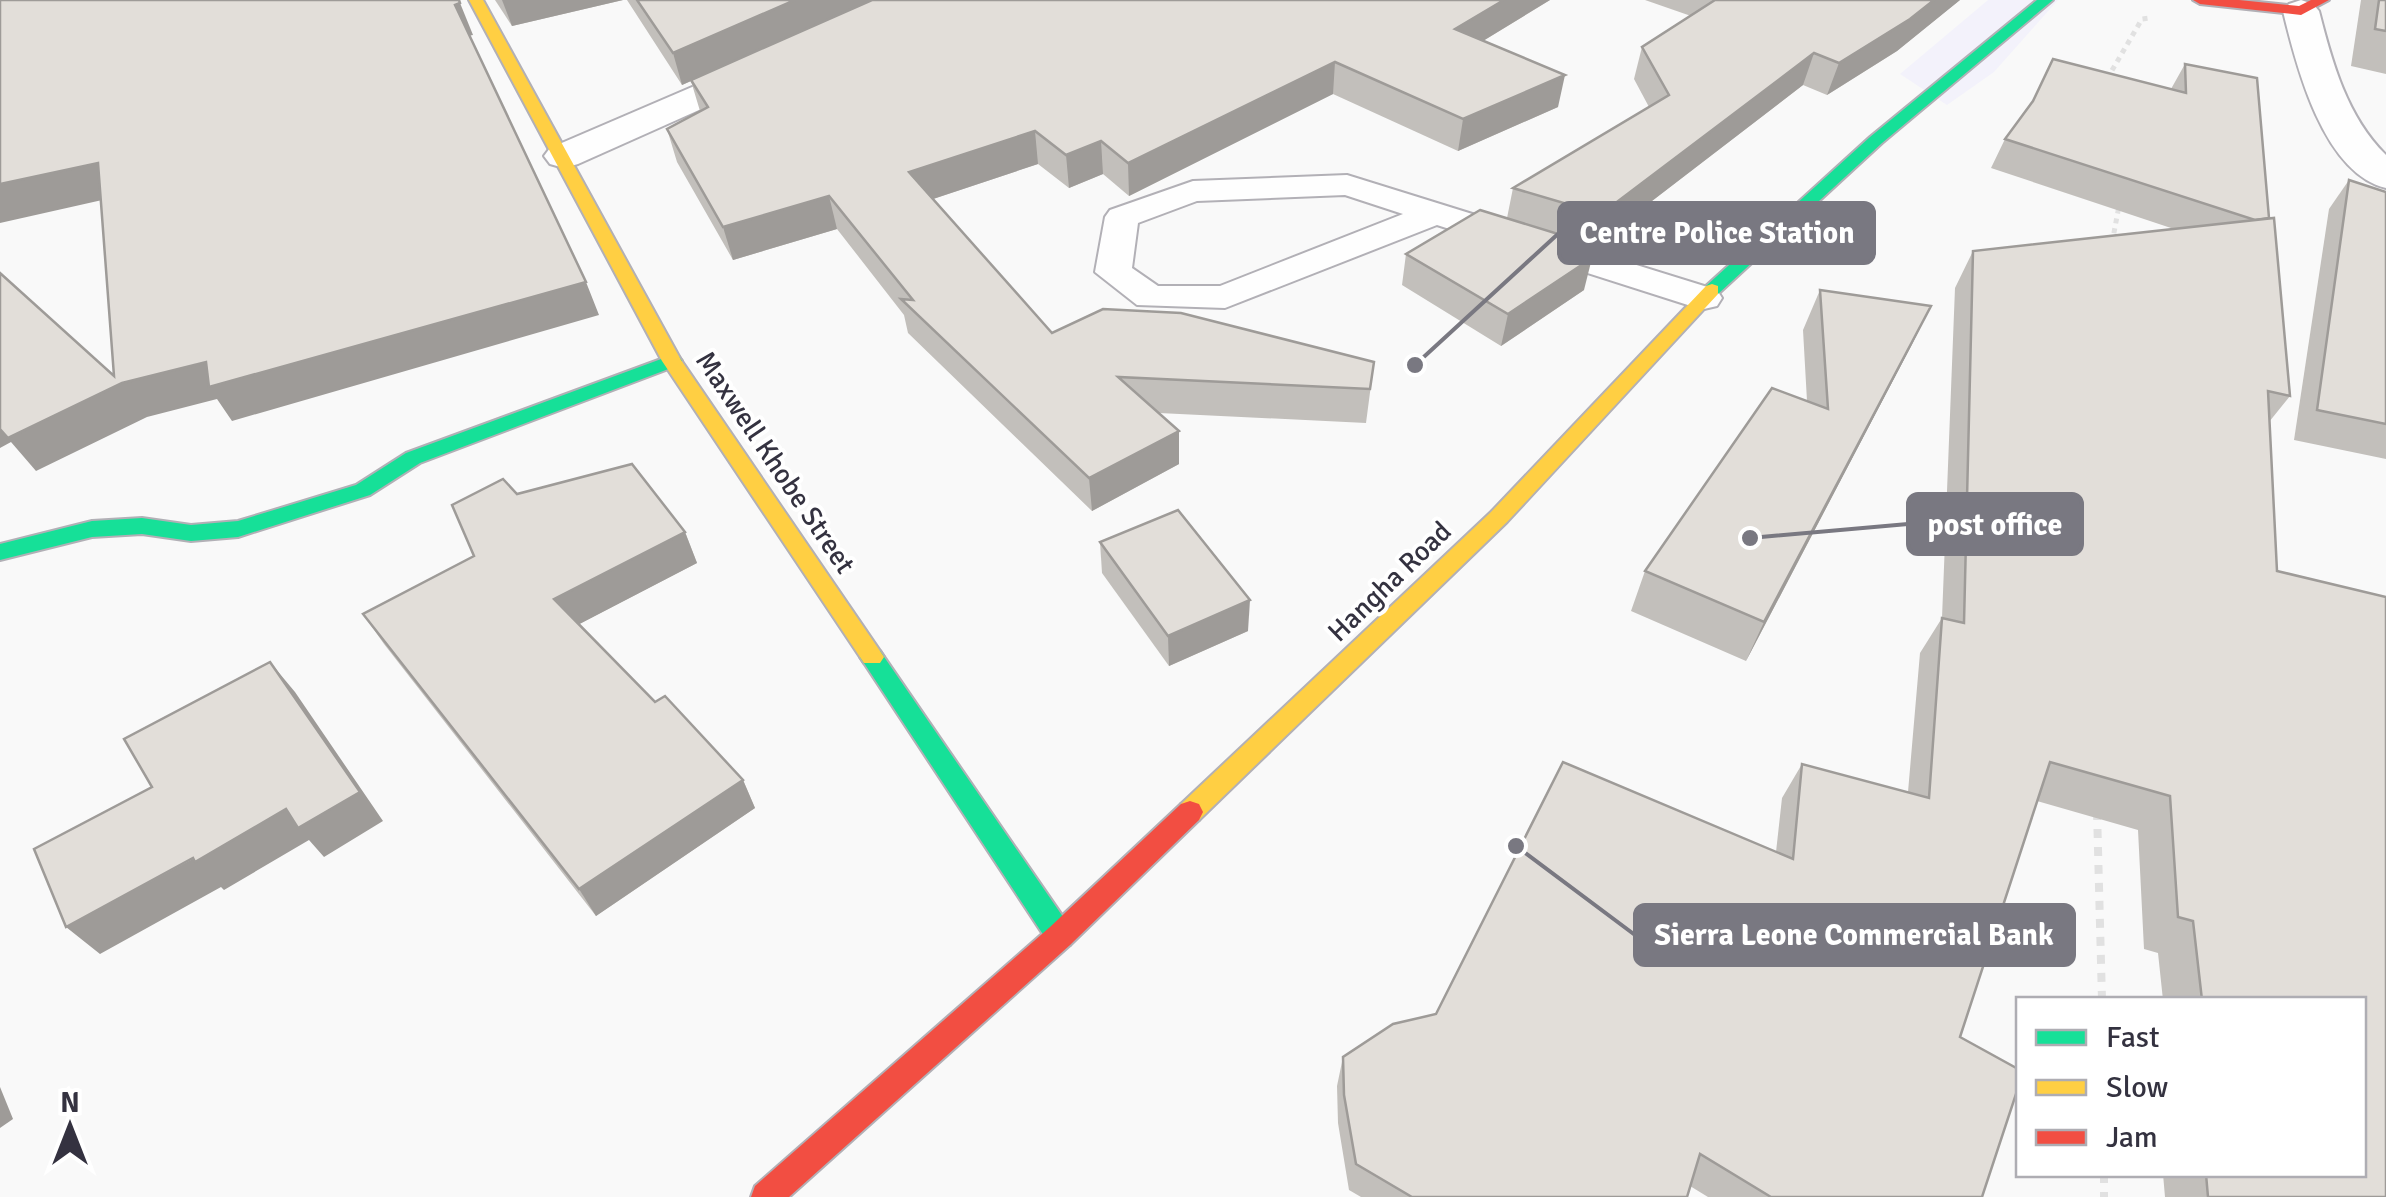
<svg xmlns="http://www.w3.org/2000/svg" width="2386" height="1197" viewBox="0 0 2386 1197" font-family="Signika,sans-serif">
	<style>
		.built { fill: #f3f2fb }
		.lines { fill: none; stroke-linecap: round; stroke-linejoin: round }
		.lane-casing { stroke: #b2b0b6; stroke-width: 4 }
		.street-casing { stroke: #b2b0b6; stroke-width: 4 }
		.fast-casing { stroke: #b2b0b6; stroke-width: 4 }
		.slow-casing { stroke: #b2b0b6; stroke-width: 4 }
		.jam-casing { stroke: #b2b0b6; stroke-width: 4 }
		.path-far1 { stroke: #e1e1e1; stroke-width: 5; stroke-dasharray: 5 5; stroke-linecap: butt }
		.path { stroke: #e1e1e1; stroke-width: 8; stroke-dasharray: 9 9; stroke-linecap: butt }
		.lane { fill: #fefefe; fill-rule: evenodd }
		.street { fill: #fefefe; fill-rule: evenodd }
		.fast { fill: #16e098; fill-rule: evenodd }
		.slow { fill: #ffcf43; fill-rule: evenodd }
		.jam { fill: #f24e42; fill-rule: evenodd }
		.wall { fill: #c2bfbb }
		.shaded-wall { fill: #9e9b98 }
		.building { fill: #e2ded9; stroke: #9e9b98; stroke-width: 2.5 }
		.labels { text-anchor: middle; stroke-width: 8; stroke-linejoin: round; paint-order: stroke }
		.street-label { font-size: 28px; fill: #343240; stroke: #fff }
		.leader { fill: none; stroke: #797881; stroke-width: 4 }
		.callout-dot { fill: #797881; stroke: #fff; stroke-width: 4 }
		.callout { fill: #797881; stroke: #797881; stroke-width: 4 }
		.callout-label { font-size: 30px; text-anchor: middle; font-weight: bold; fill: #fff }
	</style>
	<rect width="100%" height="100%" fill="#f9f9f9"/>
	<!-- built -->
	<path class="built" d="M1988,0h70l-64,72 -47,33 -47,-31z"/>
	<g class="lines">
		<defs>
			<path id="lane" d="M1347,175l370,115 5,8 -5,8 -13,3 -13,-3 -254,-81 -212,83 -88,-3 -42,-33 10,-55 5,-7 83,-29zM1345,195l58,19 -183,72h-62l-26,-18 6,-45 59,-22z"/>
			<g id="street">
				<path d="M2301,0l12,4 6,7c13,51 28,106 67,144v33c-63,-15 -90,-123 -103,-177l6,-7z"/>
				<path d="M762,57l13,3 6,8 -6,8 -197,88 -14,4 -14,-4 -6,-8 6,-8z"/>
			</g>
			<g id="fast">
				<path d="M2037,0h16l-171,143 -164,151h-12v-8l164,-149z"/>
				<path d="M672,355l7,2 3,4 -3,4 -259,98 -50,32 -132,42 -47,4 -49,-7 -50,3 -92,23v-16l92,-23 50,-3 49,7 47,-4 118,-36 50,-32z"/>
				<path d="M872,648l8,3 190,276 4,9 -4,9 -10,3 -10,-3 -186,-282 -4,-6 4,-6z"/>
			</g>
			<g id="slow">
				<path d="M469,0h14l198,360 199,291 4,6 -4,6h-16l-202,-302z"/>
				<path d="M1712,284l6,2v8l-211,228 -308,298 -9,3 -9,-3 -4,-8 4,-8 310,-292 215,-226z"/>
			</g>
			<g id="jam">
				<path d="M2193,0h46l60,6 12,-6h18l-28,15 -101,-11z"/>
				<path d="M1190,801l9,3 4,8 -4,8 -129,125 -281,252h-38l4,-11 295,-259 131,-123z"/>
			</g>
		</defs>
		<!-- lane casing -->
		<use href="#lane" class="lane-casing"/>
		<!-- street casing -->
		<use href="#street" class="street-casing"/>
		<!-- fast casing -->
		<use href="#fast" class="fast-casing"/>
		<!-- slow casing -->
		<use href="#slow" class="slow-casing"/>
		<!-- jam casing -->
		<use href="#jam" class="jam-casing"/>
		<!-- path-far1 -->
		<g class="path-far1">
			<path d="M2107,79l35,-60 7,-1"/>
			<path d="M2112,243l7,-37"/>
		</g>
		<!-- path -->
		<g class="path">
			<path d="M2097,811l5,189"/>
			<path d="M2104,1174v23"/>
		</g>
		<!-- lane -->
		<use href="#lane" class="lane"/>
		<!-- street -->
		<use href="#street" class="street"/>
		<!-- fast -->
		<use href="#fast" class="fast"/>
		<!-- slow -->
		<use href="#slow" class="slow"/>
		<!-- jam -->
		<use href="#jam" class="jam"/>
	</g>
	<!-- wall -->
	<g class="wall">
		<path d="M495,0h128l-111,26z"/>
		<path d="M627,0h923l-67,41 75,66 -100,44 -125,-57 -204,102 -26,-22 -34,14 -31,-24 -105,35 119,134 322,29 -8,61 -207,-10 20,51 -87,47 -184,-178 -4,-18 -67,-86 -104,31 -56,-98 -10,-33 33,-18 -9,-30 -9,4z"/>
		<path d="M1645,0h315l-63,51 -70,44 -24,-10 -211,162 -22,-7 -1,6 15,44 -83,56 -99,-61 4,-31 101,-36 6,-30 136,-81 -15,-28 8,-32 49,-31z"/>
		<path d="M2361,0h25v74l-35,-8z"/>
		<path d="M2053,59l118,30 14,-25 72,14 12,140h5l16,178 -21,26 8,149 109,26v600h-221l-2,-23h201v-174h-201l-5,-47 -14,-4 -6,-119 -101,-29 -77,236 58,32v19l-36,109h-274l-18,-11 -3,11h-326l-12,-7 -11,-67 -1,-37 6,-29 50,-33 43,-10 127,-252 213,90 6,-54 20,-34 106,28 12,-139 22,-35 13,-330 18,-37 201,-22 -183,-61 14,-29 28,-38z"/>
		<path d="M2349,180l37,12v267l-92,-19 35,-231z"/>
		<path d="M1820,290l111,16 -20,40 -165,315 -115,-50 14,-40 162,-170 -4,-71z"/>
		<path d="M517,494l168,38 12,31 -118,61 76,78 88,78 12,28 -159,108 -212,-272 -21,-30 111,-58z"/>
		<path d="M1100,542l148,89 -79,35 -67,-93z"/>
	</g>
	<!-- shaded-wall -->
	<g class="shaded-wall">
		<path d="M502,0h121l-111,26z"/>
		<path d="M795,0h77l-190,85 -9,-32z"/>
		<path d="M1504,0h46l-100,61 5,-32z"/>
		<path d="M1934,0h26l-63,51 -70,44 12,-32z"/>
		<path d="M460,3l13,32 -5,1 -13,-31z"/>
		<path d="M1814,53l-11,32 -211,162 9,-33z"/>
		<path d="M1335,62l-2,32 -204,102 -1,-33z"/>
		<path d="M1565,75l-7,32 -100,44 5,-32z"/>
		<path d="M1035,131l3,33 -123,41 -6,-33z"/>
		<path d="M1101,141l2,33 -34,14 -3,-33z"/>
		<path d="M98,163l22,33 -120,27v-39z"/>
		<path d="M829,196l8,33 -104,31 -10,-33z"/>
		<path d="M1592,258l-8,32 -83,56 7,-32z"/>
		<path d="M586,282l13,33 -367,106 -15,-22 -70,18 -111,54 -25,-29 -11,6v-20l122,-45 84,-21z"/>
		<path d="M1931,306l-20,40 -165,315 18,-39z"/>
		<path d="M1179,431v33l-87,47 -3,-33z"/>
		<path d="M685,532l12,31 -127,66 -16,-30z"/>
		<path d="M1250,600l-2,31 -79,35 -1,-30z"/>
		<path d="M270,662l25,30 88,129 -59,36 -15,-17 -85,50 -3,-3 -121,67 -34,-27 220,-118z"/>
		<path d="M743,780l12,28 -159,108 -17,-27z"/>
		<path d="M0,1087l13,32 -13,9z"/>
	</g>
	<!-- building -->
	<g class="building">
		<path d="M0,0h459l1,3 -5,2 131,277 -377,105 -3,-25 -84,21 -114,55 -8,-9v-156l114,103 -16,-213 -98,21z"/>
		<path d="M637,0h158l-122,53z"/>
		<path d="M872,0h632l-49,29 110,46 -102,44 -128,-57 -207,101 -27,-22 -35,14 -31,-24 -126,41 143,161 51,-24 78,4 193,49 -4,27 -252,-12 61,54 -90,47 -188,-179 12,1 -84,-104 -106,31 -56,-98 41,-22 -17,-27z"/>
		<path d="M1715,0h219l-24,19 -71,44 -25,-10 -213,161 -88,-26 156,-93 -27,-48z"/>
		<path d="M2379,0h7v31l-11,-2z"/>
		<path d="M2053,59l133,34 -1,-29 72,14 12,140 -14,2 -250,-81 28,-38z"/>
		<path d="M2349,180l37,12v232l-69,-14z"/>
		<path d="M1480,210l91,28 -7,5 28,15 -84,56 -102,-60z"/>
		<path d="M2274,218l16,178 -22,-5 9,180 109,26v600h-178l-2,-23h158v-174h-162l-9,-79 -15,-4 -8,-121 -120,-34 -90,275 58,32v19l-36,109h-211l-71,-43 -13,43h-275l-56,-33 -12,-69 -1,-38 50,-33 43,-10 127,-252 230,97 9,-95 127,34 13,-180 22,5 9,-372z"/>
		<path d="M1820,290l111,16 -167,316 -119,-51 127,-183 56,21z"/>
		<path d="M632,464l53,68 -131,67 101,103 10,-6 78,84 -164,109 -216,-275 111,-58 -22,-51 51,-26 14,15z"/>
		<path d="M1178,510l72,90 -82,36 -68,-94z"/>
		<path d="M270,662l90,130 -62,36 -12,-19 -91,53 -2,-4 -127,69 -32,-78 118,-62 -28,-48z"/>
	</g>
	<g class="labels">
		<!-- street labels -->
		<g class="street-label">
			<text transform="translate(776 462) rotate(56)" y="10">Maxwell Khobe Street</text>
			<text transform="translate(1389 581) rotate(-44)" y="10">Hangha Road</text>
		</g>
	</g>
	<!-- callouts -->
	<path class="leader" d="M1415 365L1559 233M1750 538L1908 524M1516 846L1635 935"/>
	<g class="callout-dot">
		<circle cx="1415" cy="365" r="10"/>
		<circle cx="1750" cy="538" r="10"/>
		<circle cx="1516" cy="846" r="10"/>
	</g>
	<g class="callout">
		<rect x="1559" y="203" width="315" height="60" rx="10"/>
		<rect x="1908" y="494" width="174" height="60" rx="10"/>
		<rect x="1635" y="905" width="439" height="60" rx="10"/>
	</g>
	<g class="callout-label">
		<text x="1717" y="243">Centre Police Station</text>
		<text x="1995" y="535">post office</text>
		<text x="1854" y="945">Sierra Leone Commercial Bank</text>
	</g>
	<!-- legend -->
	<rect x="2016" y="997" width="350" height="180" fill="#ffffff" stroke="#aeadb3" stroke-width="2.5"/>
	<rect x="2036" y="1030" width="50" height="15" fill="#16e098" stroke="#aeadb3" stroke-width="2.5"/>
	<text x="2106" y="1047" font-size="30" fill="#343240">Fast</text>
	<rect x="2036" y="1080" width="50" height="15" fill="#ffcf43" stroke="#aeadb3" stroke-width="2.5"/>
	<text x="2106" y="1097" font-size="30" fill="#343240">Slow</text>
	<rect x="2036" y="1130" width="50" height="15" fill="#f24e42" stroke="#aeadb3" stroke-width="2.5"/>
	<text x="2106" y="1147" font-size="30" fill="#343240">Jam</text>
	<!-- north arrow -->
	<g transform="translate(70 1127)" stroke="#ffffff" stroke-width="8" paint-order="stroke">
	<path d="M0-8L18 38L0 25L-18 38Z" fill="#343240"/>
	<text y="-15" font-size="28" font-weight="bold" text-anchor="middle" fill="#343240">N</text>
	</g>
</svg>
